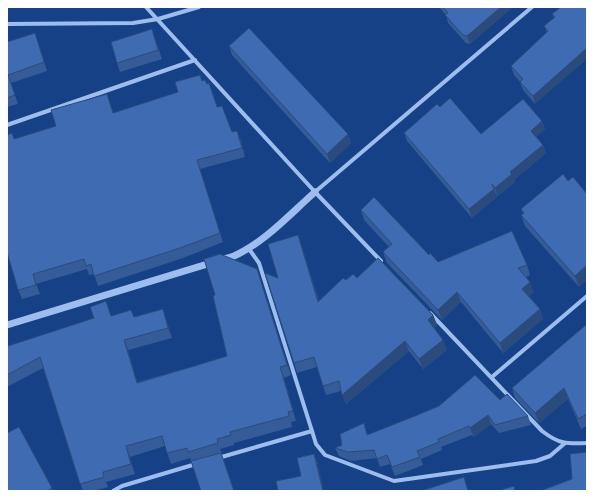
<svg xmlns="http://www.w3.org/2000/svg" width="594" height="498" viewBox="0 0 594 498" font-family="'Work Sans',sans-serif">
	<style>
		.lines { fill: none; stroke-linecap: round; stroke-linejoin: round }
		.minor { stroke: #9cbdee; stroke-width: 4 }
		.tertiary { stroke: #9cbdee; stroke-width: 7 }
		.wall { fill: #355c98 }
		.shaded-wall { fill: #2b4b7c }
		.building { fill: #3e6bb1; stroke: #2b4b7c }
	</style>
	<rect width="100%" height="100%" fill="#164187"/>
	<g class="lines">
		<!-- minor -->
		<g class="minor">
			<path d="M146,7l169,185 66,69"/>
			<path d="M7,24l126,-1 25,-4 41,-12"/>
			<path d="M7,125l188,-65"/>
			<path d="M315,192l217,-185"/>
			<path d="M249,249l10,14 53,168"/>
			<path d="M430,313l112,118c17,13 24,13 45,12"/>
			<path d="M492,377l95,-81"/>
			<path d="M218,458l94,-27 4,13 9,11 69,26 142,-20 14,-5 14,-12"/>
			<path d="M113,491l9,-5 74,-22"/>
		</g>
		<!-- tertiary -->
		<path class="tertiary" d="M7,325l227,-69c31,-14 55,-41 81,-64"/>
	</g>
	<!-- wall -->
	<g class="wall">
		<path d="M439,7h74l-43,37 -4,-1 -18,-20 -2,-8z"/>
		<path d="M561,7l-26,97 -12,-14 -3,-8 -6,-7 -3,-9 36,-33 -3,-7 10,-8 -2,-4z"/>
		<path d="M152,29l10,30 -42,13 -3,-9z"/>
		<path d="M7,42h31l9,29 -36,12 7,21 -11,3z"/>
		<path d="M229,46l119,88 3,9 -21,20 -98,-108z"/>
		<path d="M202,81l5,3 6,9 4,14 15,25 9,8 4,17 -45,12 23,73 -40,16 -85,28 -4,-12 -5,1 -2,-6 -51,15 4,10 -18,5 -4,-9 -6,-157 2,6 99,-26 65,-21z"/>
		<path d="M440,107l41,27 61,-13 3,8 -9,8 7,8 3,8 -32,27 1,2 -17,14 -3,-3 2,4 -25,21 -65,-77 -3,-8z"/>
		<path d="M568,181l11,106 -54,-61 -4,-11 2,-1 -2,-5z"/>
		<path d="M361,210l77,52 89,3 3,10 -4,2 8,15 -5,4 11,13 3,10 -40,34 -42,-51 -19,18 -55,-57 -4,-11 6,-5 -25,-27z"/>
		<path d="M298,235l3,9 18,57 27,-21 11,-2 76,37 4,10 -3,3 13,22 -24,19 -14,-18 -63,53 -5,-13 -15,4 -9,-28 -20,6 -3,-10 -16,-85z"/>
		<path d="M260,279l31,96 -7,3 12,43 -5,1 1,5 -58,16v2l-14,4 2,4 -21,38 -11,-33 -19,6 -6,-18 -35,11 5,17 -29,8 2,5 -14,4h-11l-40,-123 -36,19v-44l1,3 104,-30 54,3 6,19 -44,12 9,32 61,-17 29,-9z"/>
		<path d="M587,324v102l-6,3 -13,-30 -29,24 -24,-25 -3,-10z"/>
		<path d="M500,400l28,16 3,9 -32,8 -8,-9 -17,13 -2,-2 -31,12 1,3 -21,9 2,6 -28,11 -5,-12 -10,3 -3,-9 -26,3 -12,-5 -4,-8 7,-3 25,-13 1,3z"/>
		<path d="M52,488l1,3h-46z"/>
	</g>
	<!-- shaded-wall -->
	<g class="shaded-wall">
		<path d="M501,7h12l-43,37 -3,-8z"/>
		<path d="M587,48v11l-52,45 -2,-8z"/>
		<path d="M542,121l3,8 -11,10 -3,-8z"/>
		<path d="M237,131l4,9 4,17 -3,-9z"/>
		<path d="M348,134l3,9 -21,20 -3,-9z"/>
		<path d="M543,145l3,8 -32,27 1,2 -17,14 -3,-8 15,-16z"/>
		<path d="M197,160l3,9 23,73 -3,-9z"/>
		<path d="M494,189l3,8 -25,21 -3,-9z"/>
		<path d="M298,235l3,9 21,68 -4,-10z"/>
		<path d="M587,265v15l-8,7 -4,-11z"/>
		<path d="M257,269l3,10 31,96 -4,-10z"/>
		<path d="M530,282l4,10 -8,7 -4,-10z"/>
		<path d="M457,292l4,10 -19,18 -4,-10z"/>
		<path d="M163,309l3,10 6,19 -4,-10z"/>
		<path d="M540,309l3,10 -40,34 -3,-10z"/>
		<path d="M433,315l4,10 -5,5 -4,-10z"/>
		<path d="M124,340l4,10 12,43 -3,-10z"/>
		<path d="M443,340l4,10 -24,19 -4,-10z"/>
		<path d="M405,341l4,10 -63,53 -4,-9z"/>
		<path d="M280,367l4,11 12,43 -3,-10z"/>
		<path d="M564,388l4,11 -29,24 -4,-10z"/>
		<path d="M488,415l3,9 -17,13 -4,-9z"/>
		<path d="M126,446l4,11 5,17 -4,-10z"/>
		<path d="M314,454l4,9 6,28h-1z"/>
	</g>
	<!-- building -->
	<g class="building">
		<path d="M443,7h58l-34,29 -4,-1 -18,-20 3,-2z"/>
		<path d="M561,7h26v41l-54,48 -13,-14 3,-3 -12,-13 37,-35 -4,-5 11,-9 -3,-3z"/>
		<path d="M249,28l99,106 -21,20 -98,-108z"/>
		<path d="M152,29l6,21 -41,13 -6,-21z"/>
		<path d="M35,33l9,29 -36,13 7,20 -8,3v-56z"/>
		<path d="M200,75l2,6 3,-1 2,4 2,-1 8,24 5,-1 10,26 5,-1 5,17 -45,12 23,73 -40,15 -86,28 -3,-12 -5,2 -2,-7 -51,15 3,11 -18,5 -11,-38v-117l5,-2 2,6 42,-13 -5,-16 56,-16 6,19 65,-21 -3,-10z"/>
		<path d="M450,98l31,36 42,-35 19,22 -11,10 12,14 -33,27 2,2 -17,14 -3,-4 2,5 -25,20 -65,-76 33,-29 3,3z"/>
		<path d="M563,174l5,7 5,-4 14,17v71l-12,11 -54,-61 3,-2 -3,-4z"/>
		<path d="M374,197l55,58 1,-2 8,9 74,-31 15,34 -9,3 12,14 -8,7 18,20 -40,34 -43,-51 -19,18 -55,-58 9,-8 -31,-34z"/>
		<path d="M298,235l20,67 25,-24 3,2 7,-6 4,4 21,-20 55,57 -5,5 15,20 -24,19 -14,-18 -63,54 -3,-14 -16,5 -9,-29 -20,6 -29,-90 13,5 -10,-34z"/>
		<path d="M220,254l37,15 30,96 -7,2 13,44 -5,1 1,4 -59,16 1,3 -14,4 1,4 -30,9 -1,-4 -20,5 -5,-17 -36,10 5,18 -28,8 1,5 -24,7 -40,-127 -33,18v-32l1,3 86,-28 -4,-11 16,-6 5,15 20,-6 3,7 29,-8 5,19 -44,12 13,43 61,-18 29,-9 -14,-60 2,-1 -11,-36z"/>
		<path d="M587,324v90l-9,5 -14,-31 -29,25 -23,-25z"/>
		<path d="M475,375l25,25 7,-6 21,22 -33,9 -7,-10 -18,13 -1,-2 -31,13 1,3 -22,9 3,6 -28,10 -5,-12 -10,4 -3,-9 -26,2 -13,-4 7,-3 -2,-11 24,-11 3,12 48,-19 24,-10z"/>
		<path d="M19,427l33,61 -5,3h-40v-58z"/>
		<path d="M587,452v39h-47l32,-12 -2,-25z"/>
		<path d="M221,453l13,38h-33l-10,-30z"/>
		<path d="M314,454l9,37h-45l-2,-10 25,-5 -4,-18z"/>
		<path d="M464,477l4,14h-47z"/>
		<path d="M514,486l1,5h-18z"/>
	</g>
	<!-- border -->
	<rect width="594" height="498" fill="none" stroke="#ffffff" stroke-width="16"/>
</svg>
